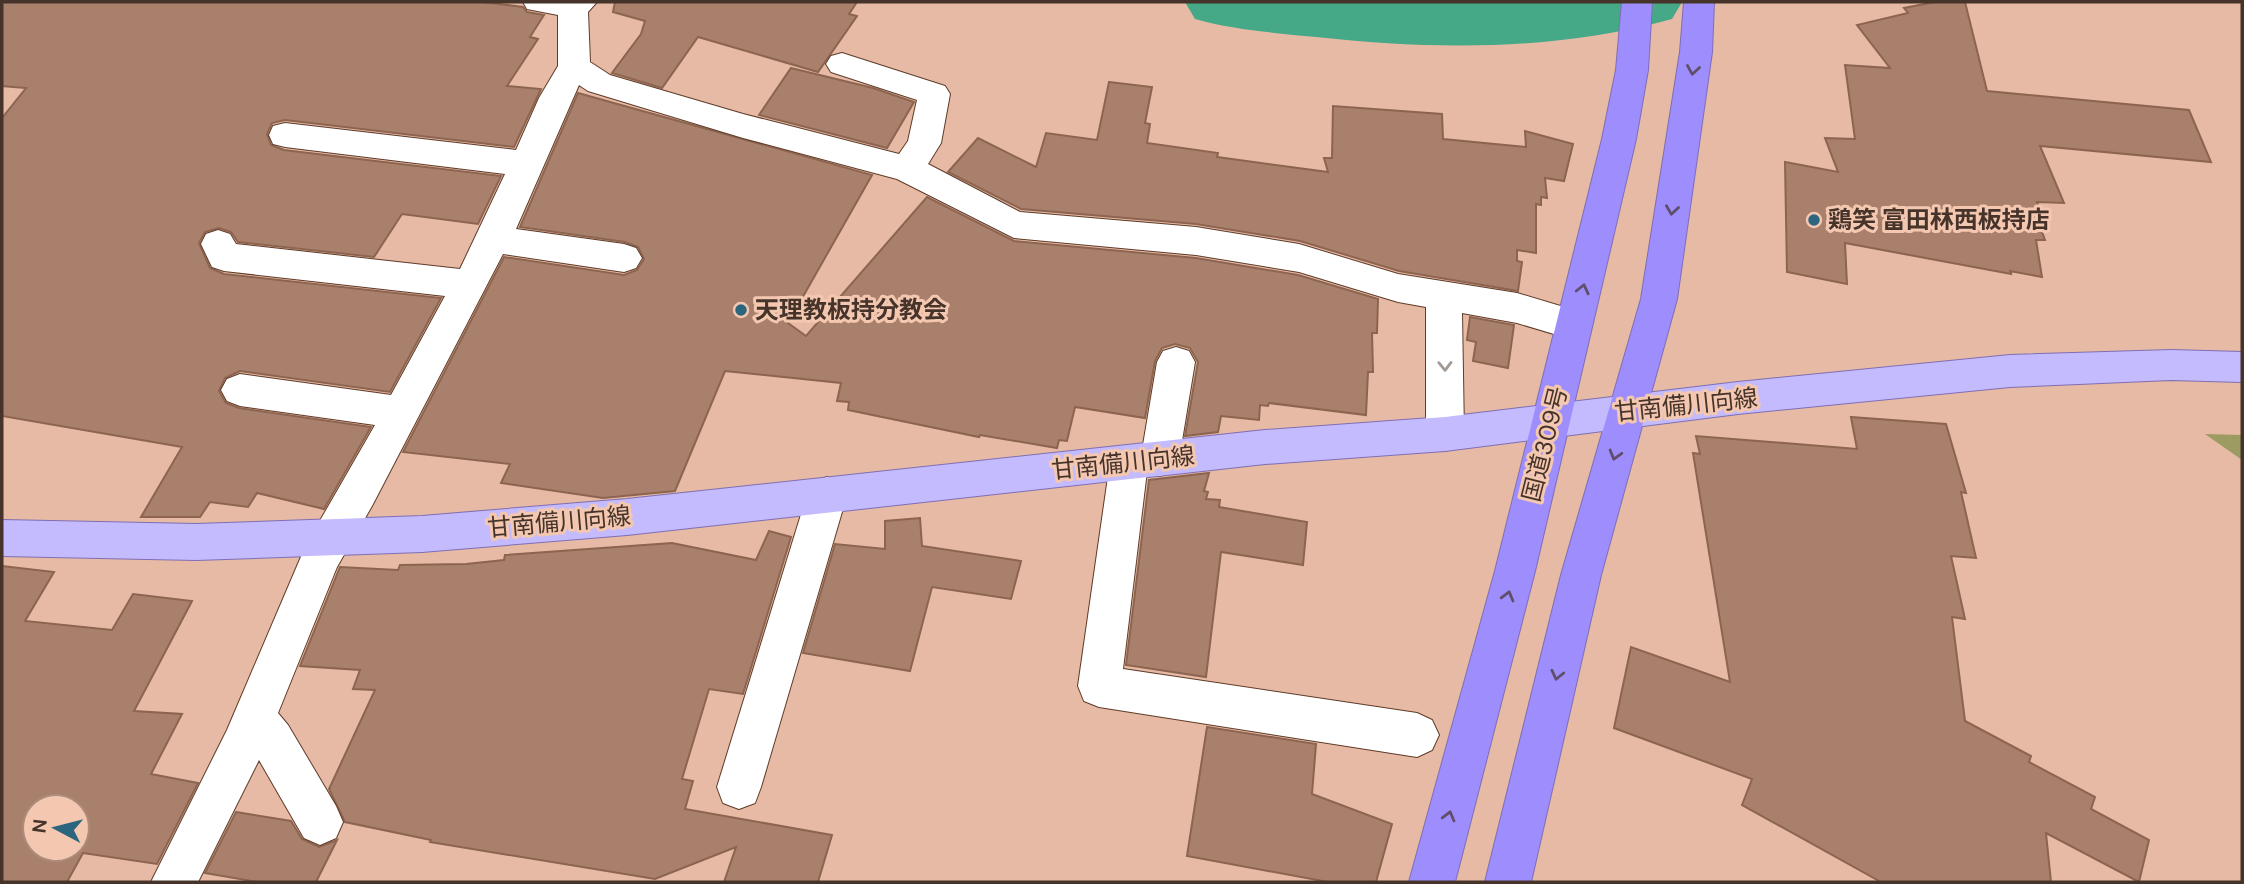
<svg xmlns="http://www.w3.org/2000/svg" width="2244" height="884" viewBox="0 0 2244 884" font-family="'DM Sans','Noto Sans JP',sans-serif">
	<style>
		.green { fill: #9c9c62 }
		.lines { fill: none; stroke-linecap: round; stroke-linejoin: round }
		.river { fill: #45a887; fill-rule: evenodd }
		.building { fill: #a9806c; stroke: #8c6450; stroke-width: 2; fill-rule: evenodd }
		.minor-casing { stroke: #5f3b28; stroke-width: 2 }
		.major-casing { stroke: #7f6eb4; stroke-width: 2 }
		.highway-casing { stroke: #7f6eb4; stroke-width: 2 }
		.minor { fill: #fff; fill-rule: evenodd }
		.major { fill: #c4bbfe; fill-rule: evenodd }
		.highway { fill: #9d8dfd; fill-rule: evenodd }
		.oneway { stroke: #604f6a }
		.oneway2 { stroke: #a29a95 }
		.poi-dot { fill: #2b667e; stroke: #f3c7b0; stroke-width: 2.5 }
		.labels { text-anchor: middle; stroke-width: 6; stroke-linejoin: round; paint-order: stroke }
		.poi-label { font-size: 24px; font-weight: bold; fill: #46342b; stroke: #f3c7b0; text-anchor: start }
		.street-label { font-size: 24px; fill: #46342b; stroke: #f3c7b0 }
	</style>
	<rect width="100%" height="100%" fill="#e6baa4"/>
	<!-- green -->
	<path class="green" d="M2205,434l37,1v25z"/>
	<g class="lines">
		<!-- river -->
		<path class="river" d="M1185,2h497l-10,17c-116,32 -237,31 -356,18 -40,-4 -82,-7 -121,-18z"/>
	</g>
	<!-- building -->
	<g class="building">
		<path d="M2,2h481l40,5 4,5 17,3 -14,22 8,2 -31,47 34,3 -27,58 -229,-27 -13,3 -5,11 4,11 13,5 217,26 -23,48 -76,-10 -28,43 -136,-15 -7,-10 -12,-4 -14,4 -6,11 11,25 14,6 217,24 -51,94 -150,-21 -15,7 -6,13 7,12 13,5 132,19 -47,82 -67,-16 -9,14 -38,-5 -10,15h-59l41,-70 -180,-31v-298l24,-30 -24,-2z"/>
		<path d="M615,2h242l-8,12 8,2 -39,56 -120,-35 -36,51 -50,-15 29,-39 4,-13 -32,-9z"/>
		<path d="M1935,2h30l22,89 202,19 22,52 -171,-16 24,57 -27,-1 5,14h-6l9,24h-9l6,37 -32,-6 1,3 -166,-31 2,41 -60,-12 -2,-110 53,10 -13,-34 30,1 -10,-74 45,3 -33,-43 51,-12 -4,-5z"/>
		<path d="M791,68l82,20 41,14 -27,46 -128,-33z"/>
		<path d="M1109,82l43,5 -7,36 5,1 -3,19 71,10 -1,4 111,15 -4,-14h8l1,-52 109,8 1,25 83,8 -1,-16 48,13 -9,37 -19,-3 2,20 -6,-1v8l-5,-1v49l-19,-3v11l5,1 -4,29 -119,-20 -99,-30 -104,-17 -175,-15 -73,-37 30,-34 58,29 10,-34 51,7z"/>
		<path d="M578,93l294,82 -84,148 18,13 121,-139 87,44 182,17 102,17 80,24 -1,34h-5l1,39h-5l-2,43 -97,-12 -1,3 -8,-1 -1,15 -38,-4 -3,16 -33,4 13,-74 -8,-14 -15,-4 -13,4 -7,13 -10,57 -70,-11 -8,34 -8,-1 -2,8 -77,-13 -1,2 -131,-27 1,-8 -12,-1 4,-18 -116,-12 -50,120 -72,7 -102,-15 9,-19 -107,-12 101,-195 120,18 13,-5 7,-11 -6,-12 -13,-5 -105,-15z"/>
		<path d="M1470,317l44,8 -6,43 -35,-7 3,-19 -9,-2z"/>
		<path d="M1851,417l95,7 20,69 -5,-1 15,66 -25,-2 14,63 -13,-2 13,104 66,35 -2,6 66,35 -4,12 58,31 -10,42 -93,-49 5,49h-170l-139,-77 10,-26 -138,-51 17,-81 99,35 -37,-229 7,1 -4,-18 161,13z"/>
		<path d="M1209,473l-5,18 4,1 -2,7 14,1 -1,7 88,15 -4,43 -82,-13 -15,125 -80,-12 23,-185z"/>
		<path d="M920,518l2,28 99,15 -10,38 -79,-12 -22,84 -107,-18 32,-109 50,5v-28z"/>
		<path d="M769,531l22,6 -48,157 -34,-5 -27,90 11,2 -8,28 147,26 -14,47h-94l12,-35 -81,32 -225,-37 1,-2 -86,-18 -16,-33 46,-99 -22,-1 7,-19 -60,-4 40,-99 58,3 2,-5 66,-1 38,-4 1,-5 167,-12 84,17z"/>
		<path d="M2,566l52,6 -29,49 87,9 21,-36 59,7 -58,110 48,3 -31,60 47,9 -41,81 -74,-11 -16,29h-65zM35,807h42v42h-42z"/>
		<path d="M1207,727l109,17 -4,50 80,30 -16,58h-48l-141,-26z"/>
		<path d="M236,812l55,9 11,18 17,8 18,-7 -21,42h-58l-53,-9z"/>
	</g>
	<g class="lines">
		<defs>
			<g id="minor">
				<path d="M523,2h74l-9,10 2,50 20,13 133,39 156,40 9,-13 9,-41 -86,-28 -5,-8 5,-8 11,-3 103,33 5,8 -9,49 -13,21 92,48 176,15 103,17 99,30 119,19 70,21 5,11 -5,11 -13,4 -57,-17 -55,-10 2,121 -5,12 -14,5 -14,-5 -5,-12v-127l-28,-5 -99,-30 -103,-17 -182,-17 -117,-59 -154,-41 -155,-47 -9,-6 -63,144 108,15 12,4 6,10 -6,10 -12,4 -121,-18 -131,252 -35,61 -59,146 10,12 48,81 7,16 -7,16 -16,7 -16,-7 -45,-78 -61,122h-47l76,-152 79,-185 69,-120 -135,-19 -13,-5 -6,-11 6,-11 13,-5 151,21 54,-99 -221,-25 -12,-4 -11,-23 5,-10 12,-4 12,4 6,10 224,25 45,-95 -220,-27 -12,-3 -4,-9 4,-9 12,-3 231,27 23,-52 19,-32v-51l-31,-6z"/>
				<path d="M1176,347l13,4 6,11 -16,97 -5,12 -14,5 -13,-5 -24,198 294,44 15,7 7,15 -7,15 -15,7 -318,-50 -15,-6 -6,-15 32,-223 5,-12 14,-5 13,5 15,-89 6,-11z"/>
				<path d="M827,477l14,6 6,12 -86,292 -6,16 -16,6 -16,-6 -6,-16 90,-292 6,-12z"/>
			</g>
			<path id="major" d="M2171,350l71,2v30l-71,-2 -161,7 -272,27 -293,37 -180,13 -638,71 -205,17 -226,8 -194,-4v-36l194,4 226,-8 205,-17 638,-69 180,-13 293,-35 272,-27z"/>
			<g id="highway">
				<path d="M1622,2h30l-4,68 -12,69 -101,432 -80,311h-46l86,-311 107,-432 14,-69z"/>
				<path d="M1684,2h30l-2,50 -35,247 -76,276 -70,307h-46l76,-307 80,-276 39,-247z"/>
			</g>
		</defs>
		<!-- minor casing -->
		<use href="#minor" class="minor-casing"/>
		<!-- major casing -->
		<use href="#major" class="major-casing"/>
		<!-- highway casing -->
		<use href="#highway" class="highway-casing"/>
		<!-- minor -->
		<use href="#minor" class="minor"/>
		<!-- major -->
		<use href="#major" class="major"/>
		<!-- highway -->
		<use href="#highway" class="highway"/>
	</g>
	<!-- one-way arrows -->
	<defs><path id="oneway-chevron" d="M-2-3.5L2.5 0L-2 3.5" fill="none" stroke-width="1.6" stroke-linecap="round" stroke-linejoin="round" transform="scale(1.75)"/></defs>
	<g class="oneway">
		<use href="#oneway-chevron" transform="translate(1693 70) rotate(99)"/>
		<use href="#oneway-chevron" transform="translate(1672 210) rotate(98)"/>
		<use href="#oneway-chevron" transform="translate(1583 289) rotate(-77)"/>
		<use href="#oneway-chevron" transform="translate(1615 455) rotate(106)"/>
		<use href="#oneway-chevron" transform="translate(1508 596) rotate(-75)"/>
		<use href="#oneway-chevron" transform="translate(1557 675) rotate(103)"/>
		<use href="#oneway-chevron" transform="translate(1449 816) rotate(-75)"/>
	</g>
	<use class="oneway2" href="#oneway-chevron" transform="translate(1445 366) rotate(89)"/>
	<!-- markers -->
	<g class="poi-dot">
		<circle cx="1814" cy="220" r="7"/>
		<circle cx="741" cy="310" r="7"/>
	</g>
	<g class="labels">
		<!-- poi labels -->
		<g class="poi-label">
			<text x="1828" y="228">鶏笑 富田林西板持店</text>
			<text x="755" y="318">天理教板持分教会</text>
		</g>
		<!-- street labels -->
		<g class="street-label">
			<text transform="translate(1686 405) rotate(-6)" y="8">甘南備川向線</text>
			<text transform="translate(1545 444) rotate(-76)" y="8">国道309号</text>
			<text transform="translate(1123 463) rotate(-6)" y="8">甘南備川向線</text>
			<text transform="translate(559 522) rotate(-5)" y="8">甘南備川向線</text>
		</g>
	</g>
	<!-- border -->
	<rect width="2244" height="884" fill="none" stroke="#46342b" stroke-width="7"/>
	<!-- north arrow -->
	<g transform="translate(56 828) rotate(277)"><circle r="33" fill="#f3c7b0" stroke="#ae8c7b" stroke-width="2"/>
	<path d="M0-5L12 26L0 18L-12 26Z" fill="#2b667e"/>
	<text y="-10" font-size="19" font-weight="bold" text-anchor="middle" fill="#46342b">N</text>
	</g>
</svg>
